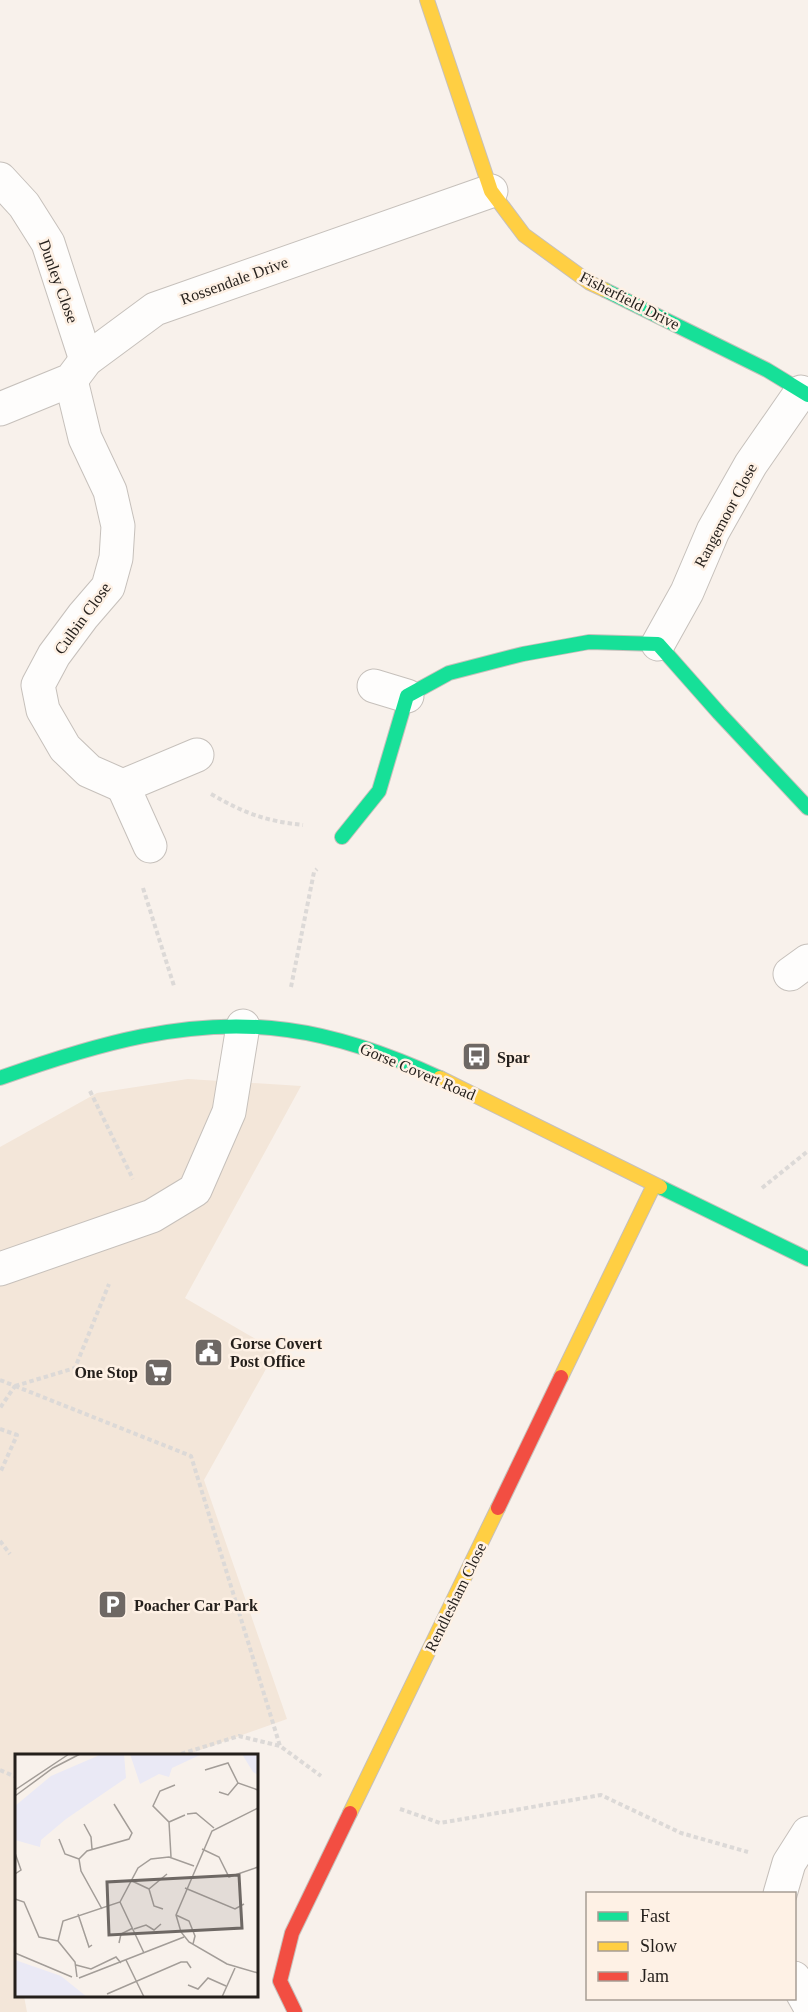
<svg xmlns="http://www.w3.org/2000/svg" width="808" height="2012" viewBox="0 0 808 2012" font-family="Georgia,serif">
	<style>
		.built { fill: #f3e6d9 }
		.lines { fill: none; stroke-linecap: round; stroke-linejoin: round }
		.street-casing { stroke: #c6c0bb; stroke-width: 35 }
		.fast-casing { stroke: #c6c0bb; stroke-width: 16 }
		.slow-casing { stroke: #c6c0bb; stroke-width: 16 }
		.jam-casing { stroke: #c6c0bb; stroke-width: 16 }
		.path { stroke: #dcd9d7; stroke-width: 4; stroke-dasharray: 4.5 3; stroke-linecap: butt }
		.street { stroke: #fefdfc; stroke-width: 33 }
		.fast { stroke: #16e098; stroke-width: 14 }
		.slow { stroke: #ffcf43; stroke-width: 14 }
		.jam { stroke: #f24e42; stroke-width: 14 }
		.labels { text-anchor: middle; stroke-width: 5; stroke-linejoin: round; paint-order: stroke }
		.street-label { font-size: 16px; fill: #241f1b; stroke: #fef1e5 }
		.poi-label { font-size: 16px; font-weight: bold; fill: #241f1b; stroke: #fef1e5; text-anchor: start }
		.inset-road { fill: none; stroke: #a39d98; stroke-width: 1.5 }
		.view { fill: #6e6864; fill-opacity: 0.15; stroke: #6e6864; stroke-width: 3 }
		.inset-edge { fill: none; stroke: #241f1b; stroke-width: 3 }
	</style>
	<rect width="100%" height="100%" fill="#f8f1eb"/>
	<!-- built -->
	<path class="built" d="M188,1079l113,7 -116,212 91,53 -72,129 83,239 -101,36 -170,1v181l-3,7 3,16v36h8l3,16h-27v-865l97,-54z"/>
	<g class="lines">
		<defs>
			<g id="street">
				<path d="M0,179l24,26 24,38 38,117"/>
				<path d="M71,380l14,58 25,53 8,35 -2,32 -8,29 -25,29 -29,39 -16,30 5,25 22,38 24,23 34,15"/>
				<path d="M0,409l71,-29 15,-20 69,-51 336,-118"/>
				<path d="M658,644l29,-52 26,-61 38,-67 50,-72"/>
				<path d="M374,686l33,10"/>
				<path d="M150,846l-27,-60 74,-31"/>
				<path d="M790,974l18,-13"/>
				<path d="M0,1269l152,-53 43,-26 34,-78 14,-86"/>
				<path d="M780,1894l9,-31 19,-30"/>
				<path d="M794,1978l14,25"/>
			</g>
			<g id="fast">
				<path d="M605,290l162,80 41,25"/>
				<path d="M342,837l37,-46 28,-95 42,-23 74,-19 66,-12 69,2 61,69 89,95"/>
				<path d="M0,1078c93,-33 189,-62 288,-48 53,7 104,26 152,48"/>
				<path d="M660,1187l148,72"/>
			</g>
			<g id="slow">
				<path d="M427,0l64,191 33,44 66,48 15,7"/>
				<path d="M440,1078l220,109"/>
				<path d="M561,1377l93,-192"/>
				<path d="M350,1813l148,-305"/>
			</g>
			<g id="jam">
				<path d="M498,1508l63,-131"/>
				<path d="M295,2012l-15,-31 12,-48 58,-120"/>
			</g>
		</defs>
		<!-- street casing -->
		<use href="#street" class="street-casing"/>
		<!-- fast casing -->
		<use href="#fast" class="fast-casing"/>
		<!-- slow casing -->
		<use href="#slow" class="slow-casing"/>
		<!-- jam casing -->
		<use href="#jam" class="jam-casing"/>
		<!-- path -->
		<g class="path">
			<path d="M211,794c33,19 54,27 92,31"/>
			<path d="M143,888l31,98"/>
			<path d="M291,987l23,-115 3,-3"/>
			<path d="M90,1091l43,88"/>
			<path d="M762,1188l46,-37"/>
			<path d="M0,1380l15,6 -15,22"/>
			<path d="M15,1386l176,70 89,290"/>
			<path d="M15,1386l60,-18 34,-84"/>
			<path d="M0,1429l17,6 -17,38"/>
			<path d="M0,1541l10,13"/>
			<path d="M174,1756l65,-20 41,10 41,30"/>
			<path d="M0,1770l16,7"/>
			<path d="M400,1809l40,14 161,-28 80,38 67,19"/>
		</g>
		<!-- street -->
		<use href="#street" class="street"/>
		<!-- fast -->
		<use href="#fast" class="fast"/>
		<!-- slow -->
		<use href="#slow" class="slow"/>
		<!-- jam -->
		<use href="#jam" class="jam"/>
	</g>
	<!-- icons -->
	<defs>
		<symbol id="bus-square" viewBox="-11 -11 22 22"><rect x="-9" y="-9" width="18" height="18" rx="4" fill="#6e6864" stroke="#fef1e5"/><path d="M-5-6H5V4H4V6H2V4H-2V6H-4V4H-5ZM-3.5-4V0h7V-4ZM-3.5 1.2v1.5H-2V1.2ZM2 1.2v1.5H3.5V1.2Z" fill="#fff"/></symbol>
		<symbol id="civic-square" viewBox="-11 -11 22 22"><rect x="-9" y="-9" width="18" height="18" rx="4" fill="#6e6864" stroke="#fef1e5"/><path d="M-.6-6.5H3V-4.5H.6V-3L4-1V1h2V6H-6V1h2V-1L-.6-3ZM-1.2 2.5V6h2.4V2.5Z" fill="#fff"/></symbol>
		<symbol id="supermarket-square" viewBox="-11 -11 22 22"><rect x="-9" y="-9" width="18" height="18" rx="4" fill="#6e6864" stroke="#fef1e5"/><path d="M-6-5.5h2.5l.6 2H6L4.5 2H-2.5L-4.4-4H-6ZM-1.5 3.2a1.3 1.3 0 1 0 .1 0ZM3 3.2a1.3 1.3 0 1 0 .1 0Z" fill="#fff"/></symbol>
		<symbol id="parking-square" viewBox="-11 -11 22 22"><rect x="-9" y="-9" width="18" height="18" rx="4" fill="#6e6864" stroke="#fef1e5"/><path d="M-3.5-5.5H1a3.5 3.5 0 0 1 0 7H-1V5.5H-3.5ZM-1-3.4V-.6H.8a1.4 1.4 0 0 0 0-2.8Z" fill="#fff"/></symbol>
	</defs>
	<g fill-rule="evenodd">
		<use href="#bus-square" x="460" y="1040" width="33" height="33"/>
		<use href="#civic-square" x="192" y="1336" width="33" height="33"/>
		<use href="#supermarket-square" x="142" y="1356" width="33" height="33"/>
		<use href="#parking-square" x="96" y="1588" width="33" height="33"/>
	</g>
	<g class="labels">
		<!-- street labels -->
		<g class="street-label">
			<text transform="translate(234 280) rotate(-20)" y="6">Rossendale Drive</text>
			<text transform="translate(59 281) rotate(70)" y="6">Dunley Close</text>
			<text transform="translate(630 300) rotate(27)" y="6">Fisherfield Drive</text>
			<text transform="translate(725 515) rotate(-62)" y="6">Rangemoor Close</text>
			<text transform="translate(82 618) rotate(-54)" y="6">Culbin Close</text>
			<text transform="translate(418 1071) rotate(23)" y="6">Gorse Covert Road</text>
			<text transform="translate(455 1597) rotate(-64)" y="6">Rendlesham Close</text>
		</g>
		<!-- poi labels -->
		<g class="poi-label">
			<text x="497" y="1063">Spar</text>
			<text x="230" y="1349">Gorse Covert<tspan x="230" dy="18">Post Office</tspan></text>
			<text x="138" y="1378" text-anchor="end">One Stop</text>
			<text x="134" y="1611">Poacher Car Park</text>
		</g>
	</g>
	<!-- overview -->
	<g transform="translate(15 1754)">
		<rect width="243" height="243" fill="#f8f1eb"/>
		<path d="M87,0h22l2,24 -60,41 -25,21 -1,7 -25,-7v-34l36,-30zM115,0h72l-30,14 -3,9 -10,-3 -19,10zM227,0h16v21l-5,-3zM0,206l46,16 26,21h-72z" fill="#eae9f5"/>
		<path class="inset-road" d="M190,16l23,-7 10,20 20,7M160,31l-15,6 -7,15 16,16 16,-7M0,36l54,-36M204,38l9,3 10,-12M0,42l38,-28 27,-14M243,54l-46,23 -36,84 5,17 8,10 38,22 31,9M172,60l9,-1 18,15M154,68l2,35M69,70l7,13 1,12M44,85l6,15 14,5M187,95l17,8 10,20 29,-10M0,120l6,-4 -6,-17M117,127l17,8M170,134l50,21 9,-5M0,145l9,3 15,35 19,4M105,148l24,51M87,155l-21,-38 -2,-12 8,-8 42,-12 3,-6 -18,-29M148,155l-9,-3 -5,-17 18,-15M63,160l11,33 3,-2M161,161l13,6 6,15 -2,8M119,175l12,-4 8,5 7,-6M104,189l2,-9 12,-6M0,199l57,24M111,206l18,37M61,211l15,4 25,-12 5,6M62,223l-2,-15 -17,-21 5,-20 57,-19 18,-34 13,-9 18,-2 25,9M64,224l105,-41M173,231l10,4 10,-11 18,8M92,240l74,-32h6l4,6M207,243l13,-29"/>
		<path class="view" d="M224,121l3,53 -133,7 -2,-53z"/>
		<rect width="243" height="243" class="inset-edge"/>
	</g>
	<!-- legend -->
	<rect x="586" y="1892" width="210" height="108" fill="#fef1e5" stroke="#a79d94" stroke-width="1.5"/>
	<rect x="598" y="1912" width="30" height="9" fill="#16e098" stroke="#a79d94" stroke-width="1.5"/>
	<text x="640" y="1922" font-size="18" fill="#241f1b">Fast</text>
	<rect x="598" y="1942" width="30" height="9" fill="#ffcf43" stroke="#a79d94" stroke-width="1.5"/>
	<text x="640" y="1952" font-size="18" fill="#241f1b">Slow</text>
	<rect x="598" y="1972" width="30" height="9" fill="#f24e42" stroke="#a79d94" stroke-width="1.5"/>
	<text x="640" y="1982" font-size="18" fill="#241f1b">Jam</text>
</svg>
